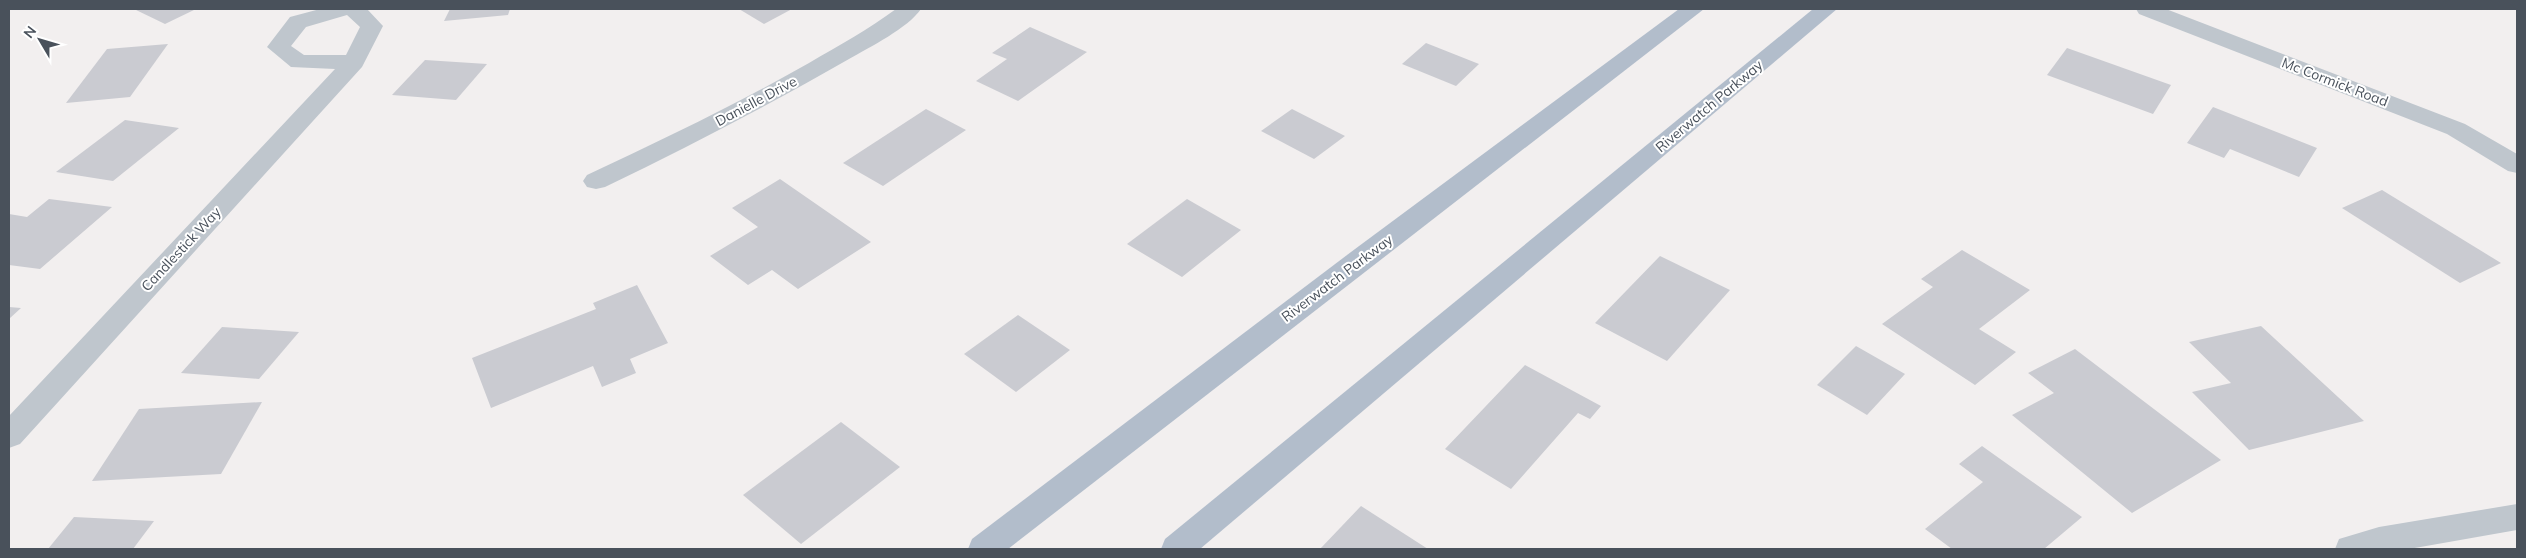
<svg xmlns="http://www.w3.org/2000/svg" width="2526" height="558" viewBox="0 0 2526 558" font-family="Mulish,sans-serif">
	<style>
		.building { fill: #cacbd1 }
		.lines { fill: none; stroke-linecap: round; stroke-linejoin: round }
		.minor { fill: #bfc6cd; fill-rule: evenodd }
		.primary { fill: #b2bdcb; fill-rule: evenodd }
		.labels { text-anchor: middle; stroke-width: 4; stroke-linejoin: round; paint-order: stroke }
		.street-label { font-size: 14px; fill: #49515b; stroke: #fff }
	</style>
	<rect width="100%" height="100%" fill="#f2efef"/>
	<!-- building -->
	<g class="building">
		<path d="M134,9h62l-31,15z"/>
		<path d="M450,9h60l-2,6 -64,6z"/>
		<path d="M739,9h53l-28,15z"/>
		<path d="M1030,27l57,25 -69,49 -42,-20 31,-22 -15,-6z"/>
		<path d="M1426,43l53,21 -23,22 -54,-22z"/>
		<path d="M168,44l-38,53 -64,6 41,-54z"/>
		<path d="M2067,48l104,37 -18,29 -106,-39z"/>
		<path d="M425,60l62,4 -31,36 -64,-5z"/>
		<path d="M2213,107l104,41 -18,29 -69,-28 -6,9 -37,-15z"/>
		<path d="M926,109l40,21 -83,56 -40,-23z"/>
		<path d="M1292,109l53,27 -31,23 -53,-28z"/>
		<path d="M125,120l54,8 -66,53 -57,-9z"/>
		<path d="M780,179l91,63 -73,47 -26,-19 -24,15 -38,-29 48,-29 -26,-19z"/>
		<path d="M2382,190l119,73 -41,20 -118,-75z"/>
		<path d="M49,199l63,8 -72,62 -31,-4v-51l18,3z"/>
		<path d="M1187,199l54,31 -59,47 -55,-33z"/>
		<path d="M1962,250l68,40 -51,39 37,23 -41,33 -93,-61 51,-37 -12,-8z"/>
		<path d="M1660,256l70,34 -63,71 -72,-38z"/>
		<path d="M637,285l31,58 -38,16 6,14 -34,14 -9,-21 -102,42 -19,-50 124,-49 -3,-6z"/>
		<path d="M9,307l12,1 -12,11z"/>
		<path d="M1018,315l52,35 -54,42 -52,-38z"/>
		<path d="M2261,326l103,95 -115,29 -57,-58 39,-9 -42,-41z"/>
		<path d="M222,327l77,5 -40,47 -78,-6z"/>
		<path d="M1856,346l49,28 -38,41 -50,-30z"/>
		<path d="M2075,349l146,111 -89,53 -120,-98 42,-22 -26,-20z"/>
		<path d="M1525,365l76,41 -11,13 -12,-6 -67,76 -66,-40z"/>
		<path d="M262,402l-41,72 -129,7 47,-72z"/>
		<path d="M841,422l59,45 -99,77 -58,-49z"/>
		<path d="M1982,446l100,71 -38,32h-92l-27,-20 58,-47 -24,-18z"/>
		<path d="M1361,506l67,43h-108z"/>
		<path d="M74,517l80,4 -21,28h-85z"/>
	</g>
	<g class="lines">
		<!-- minor -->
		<g class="minor">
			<path d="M320,9h47l16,17 -21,41 -342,377 -11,4v-32l326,-347 -44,-2 -24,-20 23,-30zM347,15l13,12 -14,28h-42l-13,-9 15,-19z"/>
			<path d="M896,9h25c-13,19 -51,38 -72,50 -80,46 -161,88 -244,128l-9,2 -9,-2 -4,-6 4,-6c75,-35 150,-71 222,-112 29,-17 60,-34 87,-54z"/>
			<path d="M2136,9h30l299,115 52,30v19l-9,-2 -61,-37 -308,-120z"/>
			<path d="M2517,504v26l-108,19h-74l4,-10 40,-12z"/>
		</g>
		<!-- primary -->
		<g class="primary">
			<path d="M1679,9h25l-696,540h-40l4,-10 379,-287z"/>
			<path d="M1813,9h24l-637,540h-39l4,-10z"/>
		</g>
	</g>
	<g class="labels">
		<!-- street labels -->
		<g class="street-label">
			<text transform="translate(2335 82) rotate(21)" y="5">Mc Cormick Road</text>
			<text transform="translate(756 101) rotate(-28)" y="5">Danielle Drive</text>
			<text transform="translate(1709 106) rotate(-40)" y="5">Riverwatch Parkway</text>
			<text transform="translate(181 249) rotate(-47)" y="5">Candlestick Way</text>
			<text transform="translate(1337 278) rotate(-37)" y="5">Riverwatch Parkway</text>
		</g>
	</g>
	<!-- border -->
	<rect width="2526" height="558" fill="none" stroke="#49515b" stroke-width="20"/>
	<!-- north arrow -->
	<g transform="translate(40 40) rotate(308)" stroke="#ffffff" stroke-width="4" paint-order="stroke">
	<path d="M0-4L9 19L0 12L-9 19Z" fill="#49515b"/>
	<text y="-8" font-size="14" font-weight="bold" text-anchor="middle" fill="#49515b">N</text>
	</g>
</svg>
